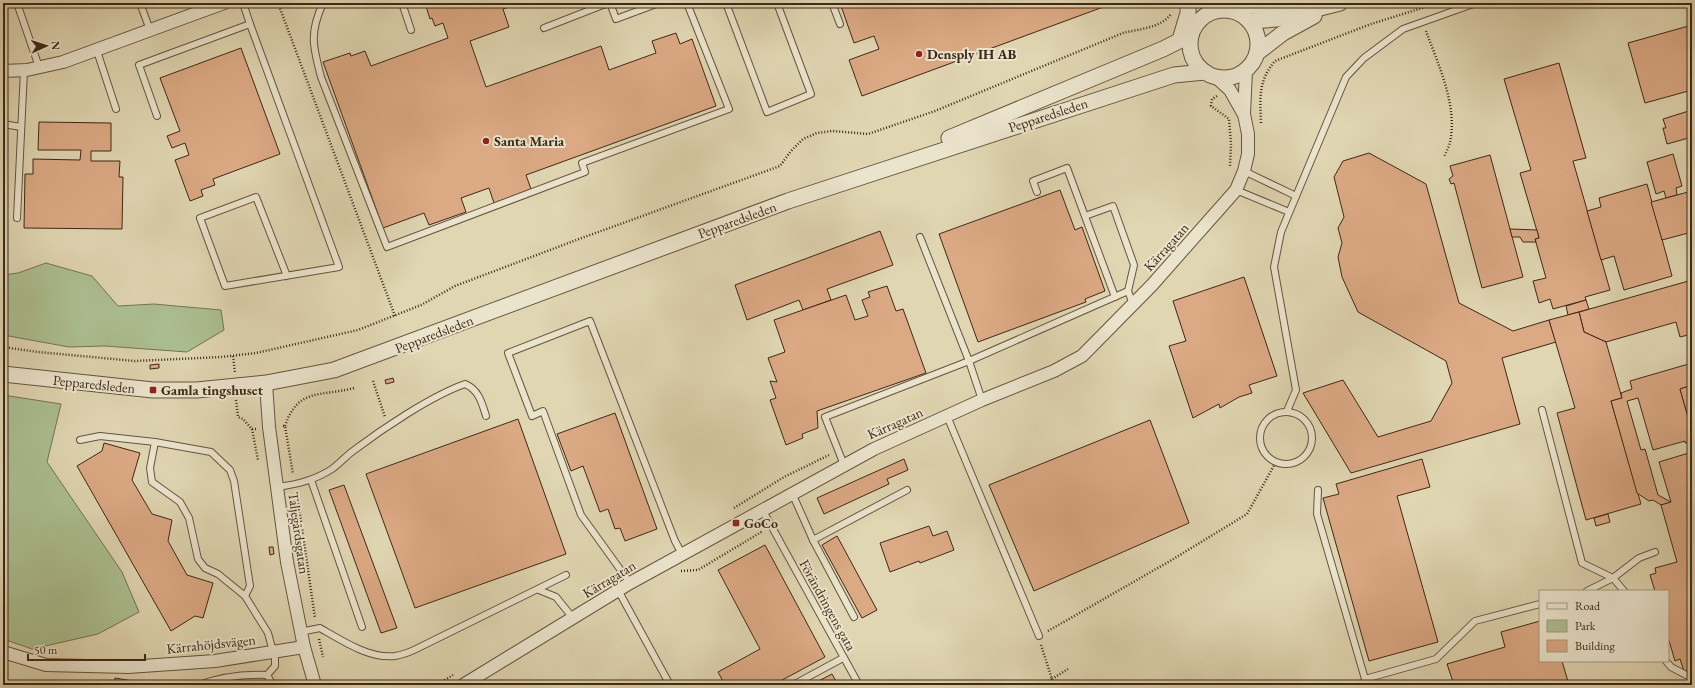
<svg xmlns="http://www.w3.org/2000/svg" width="1695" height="688" viewBox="0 0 1695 688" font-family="'EB Garamond',serif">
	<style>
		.green { fill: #acbf91; stroke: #757454 }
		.building { fill: #dba984; stroke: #3e2817 }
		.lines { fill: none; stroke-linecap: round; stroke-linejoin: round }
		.service-casing { stroke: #66543e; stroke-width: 8 }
		.minor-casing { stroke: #66543e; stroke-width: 14 }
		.tertiary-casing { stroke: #66543e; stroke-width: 17 }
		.path { stroke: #3e2817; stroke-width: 2.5; stroke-dasharray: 1 2; stroke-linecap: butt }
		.service { stroke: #ebe4cd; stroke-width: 6 }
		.minor { stroke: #ebe4cd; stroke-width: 12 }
		.tertiary { stroke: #ebe4cd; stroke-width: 15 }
		.poi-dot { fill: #8f2418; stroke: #ebe4cd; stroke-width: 1.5 }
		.labels { text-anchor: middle; stroke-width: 4; stroke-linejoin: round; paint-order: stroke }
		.poi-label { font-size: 14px; font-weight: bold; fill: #3e2817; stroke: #ebe4cd; text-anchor: start }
		.street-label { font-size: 14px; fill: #3e2817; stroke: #ebe4cd }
	</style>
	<rect width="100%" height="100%" fill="#e0d6b2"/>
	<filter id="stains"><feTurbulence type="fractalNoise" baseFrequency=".005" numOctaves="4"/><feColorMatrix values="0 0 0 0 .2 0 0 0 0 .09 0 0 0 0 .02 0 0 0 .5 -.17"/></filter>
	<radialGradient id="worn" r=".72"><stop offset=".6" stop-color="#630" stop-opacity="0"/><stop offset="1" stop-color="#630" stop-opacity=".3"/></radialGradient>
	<!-- green -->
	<g class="green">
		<path d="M46,263l46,13 26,30 36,-2 67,6 3,20 -37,22 -82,-6 -36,1 -66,-12v-60l15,-2z"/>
		<path d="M3,395l58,9 -14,58 75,110 17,40 -41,22 -66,15 -29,-10z"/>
	</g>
	<!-- building -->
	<g class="building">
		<path d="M425,3h90v2l-12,4 6,18 -39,14 16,46 115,-41 8,24 47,-17 -4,-12 24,-8 4,11 12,-5 24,67 -190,69 5,14 -37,14 -5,-15 -28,10 5,14 -37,13 -5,-12 -41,15 -60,-166 27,-9 1,3 14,-5 6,15 77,-28 -5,-15 -8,3 -3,-8 -2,1z"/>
		<path d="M840,3h274l-252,93 -13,-36 30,-11 -5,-13 -20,7z"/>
		<path d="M1692,25v65l-47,13 -17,-60z"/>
		<path d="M241,48l39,106 -67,25 2,6 -14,5 2,6 -13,5 -15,-41 14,-5 -4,-12 -13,5 -5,-12 13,-5 -20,-53z"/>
		<path d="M1559,63l27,95 -13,3 37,129 -25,7 1,3 -33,9 -3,-10 -11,4 -6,-22 13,-3 -11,-39 4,-1 -19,-65 11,-3 -27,-91z"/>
		<path d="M1692,110v27l-25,7 -4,-16h3l-3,-9z"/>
		<path d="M39,122l72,1v28h-20v10h29l-1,16h4l-1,52 -98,-1 1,-54h8v-15l47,1 1,-10h-43z"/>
		<path d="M1369,153l57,31 33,119 54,28 36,-11 7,22 -54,16 18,66 -169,49 -48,-80 40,-13 35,57 53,-16 21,-38 -6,-22 -88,-49 -16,-35 -4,-20 4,-14 -4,-15 6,-11 -10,-40 9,-16z"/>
		<path d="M1673,154l9,32 -6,2 1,7 -11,3 -2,-7 -8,3 -9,-32z"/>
		<path d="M1490,155l33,122 -41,11 -28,-105 -3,1 -2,-5 4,-3 -3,-10z"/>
		<path d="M1647,184l25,92 -48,14 -10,-34 -13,4 -14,-49 14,-4 -2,-9z"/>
		<path d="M1060,190l15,40 7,-3 23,64 -20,8 1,3 -108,40 -39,-108z"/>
		<path d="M1692,191v41l-30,8 -11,-38z"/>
		<path d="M1510,229l27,1 2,8 -4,1 1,3h-13l-3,-5h-8z"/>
		<path d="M880,231l13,34 -66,24 4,11 -28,10 -4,-10 -52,20 -12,-35z"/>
		<path d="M1244,277l33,99 -28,9 3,8 -13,4 -19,11 -1,-4 -26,14 -24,-72 17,-5 -13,-40z"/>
		<path d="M1692,280v54l-12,3 -4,-15 -70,20 -22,-10 -5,-20z"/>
		<path d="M887,286l9,25 7,-2 23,64 -109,38 1,17 -16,6 1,4 -17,7 -16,-45 6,-2 -6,-17 7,1 -9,-24 17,-6 -11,-32 72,-25 9,25 13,-4 -6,-16 8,-3 -2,-5z"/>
		<path d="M1586,300l3,9 -21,6 -2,-9z"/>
		<path d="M1579,312l5,20 22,10 16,56 -11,3 30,103 -55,16 -29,-107 18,-5 -26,-88z"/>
		<path d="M1692,363v22l-12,4 12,42v11l-7,1v-2l-32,9 -15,-52 -11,3 14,49 4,-1 13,46 13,7 -10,3 -8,-5 -4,1 -12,-8 -26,-92 11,-3 -1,-5 11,-4 -2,-8z"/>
		<path d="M159,364v4l-9,1v-4z"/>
		<path d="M393,378l1,4 -8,2 -1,-4z"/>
		<path d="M1692,385v46l-12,-42z"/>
		<path d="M615,413l42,116 -32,12 -5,-13 -5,1 -7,-20 -8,3 -17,-46 -12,5 -14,-37z"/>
		<path d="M518,419l48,135 -151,54 -49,-134z"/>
		<path d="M1150,420l39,103 -155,68 -45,-106z"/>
		<path d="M104,443l36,10 -8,27 20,34 20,6 -4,21 19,34 26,8 -10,35 -8,-2 -24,15 -94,-165 25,-15z"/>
		<path d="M1692,452v217l-8,2 -4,-12 -5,2 -7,-24v-46h-13l-5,-16 6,-2 -1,-5 22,-6 -16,-57 10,-3 -12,-40z"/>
		<path d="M904,459l4,11 -21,9 2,5 -65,30 -7,-16z"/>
		<path d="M1422,459l8,28 -33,9 41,146 -69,19 -46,-163 16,-4 -3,-10z"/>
		<path d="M344,485l53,143 -16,5 -52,-143z"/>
		<path d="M1608,514l2,8 -14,4 -2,-8z"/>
		<path d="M929,526l4,10 14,-5 7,19 -34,13 -1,-2 -29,11 -10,-29z"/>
		<path d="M837,536l40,74 -15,8 -40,-73z"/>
		<path d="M765,545l60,112 -52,28h-48l-7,-13 42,-23 -42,-79z"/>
		<path d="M269,547h4l1,7 -4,1z"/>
		<path d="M1540,621v40h22l7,24h-115l-7,-21 58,-17 -4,-15z"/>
		<path d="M832,674l6,11h-27z"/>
		<path d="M115,678l24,4v3h-25z"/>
	</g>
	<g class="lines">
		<defs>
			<g id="service">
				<path d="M17,3l22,64"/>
				<path d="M140,3l10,27"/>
				<path d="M323,3c-14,31 -10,43 -2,74l66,170 198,-75 -3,-9 147,-54 -42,-106"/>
				<path d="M402,3l9,27"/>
				<path d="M610,3l6,16 43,-16"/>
				<path d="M726,3l41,109 44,-18 -34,-91"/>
				<path d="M832,3l8,21"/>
				<path d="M250,24l89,243 -114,19 -25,-68 56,-21 31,79"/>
				<path d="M544,28l64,-25"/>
				<path d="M97,51l19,58"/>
				<path d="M157,116l-18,-51 111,-41 -7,-21"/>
				<path d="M3,124l18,3"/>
				<path d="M1244,171l52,25"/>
				<path d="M1236,190l53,22"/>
				<path d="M1037,192l-4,-11 34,-13 48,129"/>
				<path d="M1085,216l28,-10 21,59 -6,26"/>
				<path d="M17,218l7,-148"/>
				<path d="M982,400l-13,-39 159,-70 5,13"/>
				<path d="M1542,410l40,153 31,15 11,13"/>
				<path d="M1287,411l9,-21 -22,-123 7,-35 65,-155 18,-19 39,-29 73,-26"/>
				<circle cx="1286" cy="438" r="26"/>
				<path d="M947,416l92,220"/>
				<path d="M80,440l20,-4 55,6 -5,26 2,14 28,20 9,16 9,41 7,9 13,6 27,22 23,37 7,26v7l-8,9c-24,-1 -46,2 -68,10"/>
				<path d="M155,442l56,10 19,18 4,11 16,105 -5,10"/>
				<path d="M844,465l-19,-48 144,-56 -49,-124"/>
				<path d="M311,480l51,147"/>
				<path d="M278,487c20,-3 37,-7 54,-18 7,-5 14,-13 21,-18 29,-22 78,-55 112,-67 14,6 17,19 21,32"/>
				<path d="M1318,490l-1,24 48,165 -1,6"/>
				<path d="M792,493l21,47 94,-50"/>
				<path d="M762,509l97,176"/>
				<path d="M813,540l41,77"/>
				<path d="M630,583l-49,-68 -38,-104 -11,5 -24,-63 82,-32 85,220 7,13"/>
				<path d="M539,590l17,7 17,21"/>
				<path d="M618,590l52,95"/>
				<path d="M1587,591l26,-13 26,-20 16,-6"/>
				<path d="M300,632l20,-4c21,12 49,31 75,28 7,-1 15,-4 21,-7l150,-74"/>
				<path d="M1666,661l5,6 21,11"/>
				<path d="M267,675l6,10"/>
				<path d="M1365,679l71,-20 39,-38 65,-17"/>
				<path d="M793,685l50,-27"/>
			</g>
			<g id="minor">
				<path d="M3,71l24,-1 36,-8 161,-59"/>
				<path d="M1216,77l14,13 13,23"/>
				<path d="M266,383l3,44 18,135 17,85 11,38"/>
				<path d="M3,652l43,13 82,2 87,-6 89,-14"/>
				<path d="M463,685l167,-102 244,-134 108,-49 72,-29 28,-15 70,-71 84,-95 8,-19 4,-17v-20l-4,-20 2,-44"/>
			</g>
			<g id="tertiary">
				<path d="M1240,3l14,3h53"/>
				<circle cx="1224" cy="44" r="34"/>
				<path d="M1251,21l26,-2 63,-16"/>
				<path d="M1180,40l8,-27v-10"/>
				<path d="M1257,53l26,-20 31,-17"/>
				<path d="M949,138l214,-89 28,-14"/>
				<path d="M3,374l150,16h44l69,-7 68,-13 454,-169 386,-126 31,-3"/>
			</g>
		</defs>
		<!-- service casing -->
		<use href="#service" class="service-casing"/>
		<!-- minor casing -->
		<use href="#minor" class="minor-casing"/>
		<!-- tertiary casing -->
		<use href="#tertiary" class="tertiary-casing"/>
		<!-- path -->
		<g class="path">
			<path d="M278,3l117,313"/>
			<path d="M1426,31c12,33 32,75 24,111 -1,5 -4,10 -6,15"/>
			<path d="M1217,96l-5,3 -1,7 18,13 2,25 -1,22"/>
			<path d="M1261,123c-1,-25 -3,-42 14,-62l96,-37 67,-21"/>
			<path d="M3,347l35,5 97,9 86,-4 35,-4 102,-23 63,-25 34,-19 124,-47 201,-73 11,-15 12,-12 14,-6 15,-2 36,3 67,-23 188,-78c16,-4 38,-5 48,-19"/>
			<path d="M233,356l2,17"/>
			<path d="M373,381l12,36"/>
			<path d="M236,400l2,17 5,2 9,10h4"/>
			<path d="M283,426h2l8,48"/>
			<path d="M285,426c13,-39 36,-29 69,-38"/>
			<path d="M252,429l6,31"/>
			<path d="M297,494l18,124"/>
			<path d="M734,508l50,-31 45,-22"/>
			<path d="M681,571l17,-1 65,-39"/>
			<path d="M1048,631l122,-70 77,-47 29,-52"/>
			<path d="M319,639l4,18"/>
			<path d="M1041,645l11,34 -10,6"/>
			<path d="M1052,679l16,-10"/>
			<path d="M437,685l16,-10"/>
		</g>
		<!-- service -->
		<use href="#service" class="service"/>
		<!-- minor -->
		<use href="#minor" class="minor"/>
		<!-- tertiary -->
		<use href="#tertiary" class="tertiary"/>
	</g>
	<!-- markers -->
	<g class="poi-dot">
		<circle cx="919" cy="54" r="4"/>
		<circle cx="486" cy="141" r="4"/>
		<rect x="149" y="386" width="8" height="8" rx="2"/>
		<rect x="732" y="519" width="8" height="8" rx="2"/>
	</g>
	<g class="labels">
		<!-- poi labels -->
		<g class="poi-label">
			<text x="927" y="59">Densply IH AB</text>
			<text x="494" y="146">Santa Maria</text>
			<text x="161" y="395">Gamla tingshuset</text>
			<text x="744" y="528">GoCo</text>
		</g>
		<!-- street labels -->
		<g class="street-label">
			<text transform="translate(1048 115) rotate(-18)" y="5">Pepparedsleden</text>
			<text transform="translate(737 220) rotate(-20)" y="5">Pepparedsleden</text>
			<text transform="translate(1166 247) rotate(-48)" y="5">Kärragatan</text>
			<text transform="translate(434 334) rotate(-21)" y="5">Pepparedsleden</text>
			<text transform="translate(94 384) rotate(6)" y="5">Pepparedsleden</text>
			<text transform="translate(895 423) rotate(-24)" y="5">Kärragatan</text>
			<text transform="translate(299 533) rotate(82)" y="5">Taljegårdsgatan</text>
			<text transform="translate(609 579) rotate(-31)" y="5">Kärragatan</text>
			<text transform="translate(828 605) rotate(61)" y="5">Förändringens gata</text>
			<text transform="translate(211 644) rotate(-6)" y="5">Kärrahöjdsvägen</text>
		</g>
	</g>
	<!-- margin -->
	<rect width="1695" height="688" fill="none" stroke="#e0d6b2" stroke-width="16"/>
	<rect x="4" y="4" width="1687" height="680" fill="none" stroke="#3e2817" stroke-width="2"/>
	<rect x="8" y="8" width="1679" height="672" fill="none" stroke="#3e2817"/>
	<!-- legend -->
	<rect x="1539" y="590" width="130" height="72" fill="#ebe4cd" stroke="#a69984"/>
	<rect x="1547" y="603" width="20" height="6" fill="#ebe4cd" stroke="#a69984"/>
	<text x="1575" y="610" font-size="12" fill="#3e2817">Road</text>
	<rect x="1547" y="620" width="20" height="12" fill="#acbf91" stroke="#a69984"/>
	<text x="1575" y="630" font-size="12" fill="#3e2817">Park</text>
	<rect x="1547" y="640" width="20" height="12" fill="#dba984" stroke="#a69984"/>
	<text x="1575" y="650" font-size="12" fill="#3e2817">Building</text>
	<!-- north arrow -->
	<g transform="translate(46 46) rotate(87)" stroke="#ebe4cd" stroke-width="3" paint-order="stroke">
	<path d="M0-3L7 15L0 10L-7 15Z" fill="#3e2817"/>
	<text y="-6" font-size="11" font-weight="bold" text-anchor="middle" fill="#3e2817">N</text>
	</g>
	<!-- scale -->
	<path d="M28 654v6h117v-6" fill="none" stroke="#3e2817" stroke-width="2"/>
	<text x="34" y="654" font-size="12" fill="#3e2817" stroke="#ebe4cd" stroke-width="3" paint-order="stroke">50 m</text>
	<rect width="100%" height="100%" filter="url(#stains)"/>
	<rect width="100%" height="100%" fill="url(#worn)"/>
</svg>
